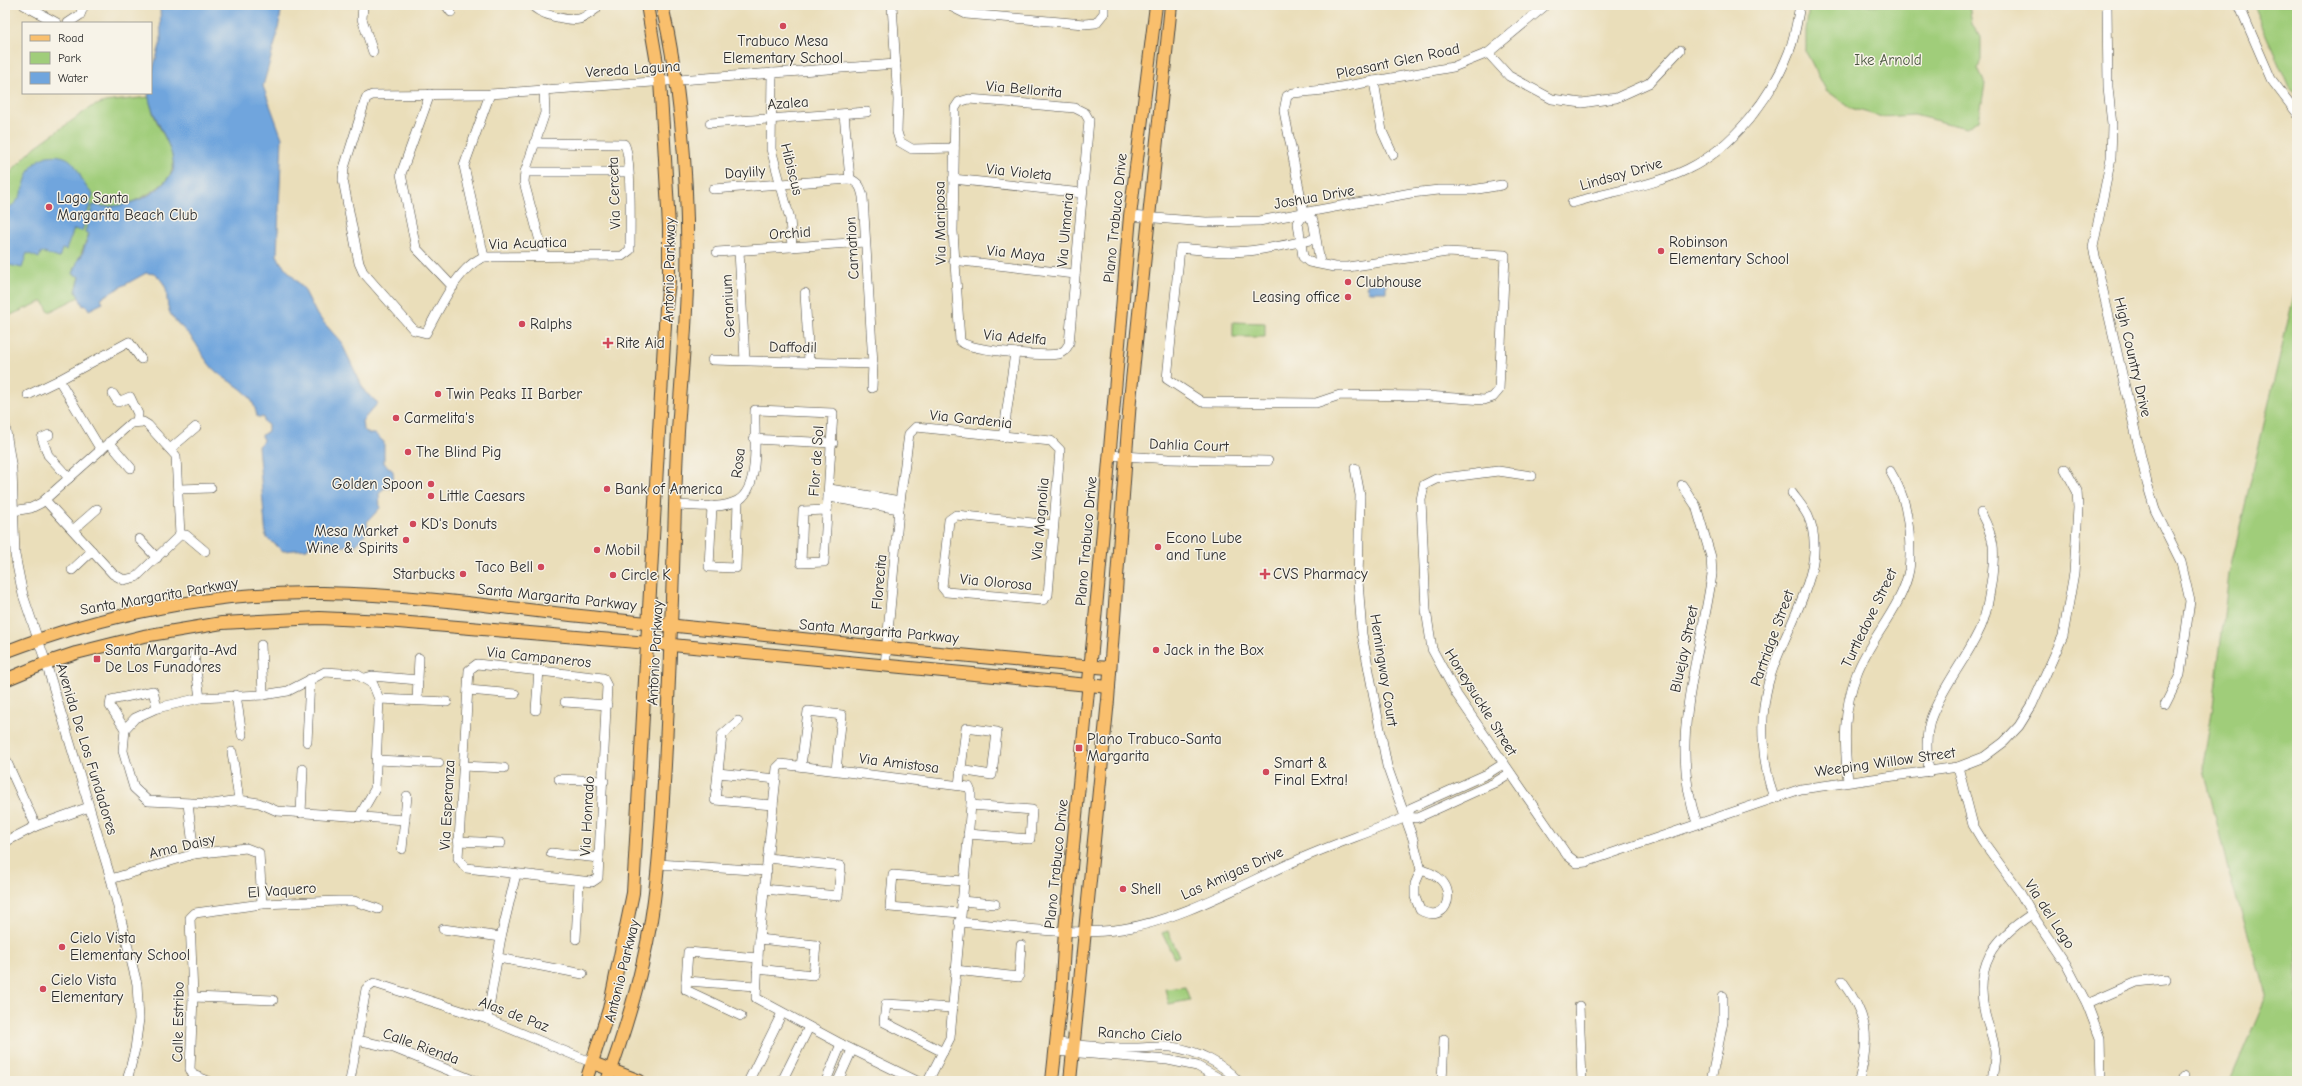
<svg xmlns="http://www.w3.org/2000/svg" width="2302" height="1086" viewBox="0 0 2302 1086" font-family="'Comic Neue',sans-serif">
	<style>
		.green { fill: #a0cd7a; stroke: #667c52 }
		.water { fill: #70a5dd; stroke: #4e6884 }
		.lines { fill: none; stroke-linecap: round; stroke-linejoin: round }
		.minor-casing { stroke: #484640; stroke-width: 10 }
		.major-casing { stroke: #484640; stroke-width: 14 }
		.minor { stroke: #fff; stroke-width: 9 }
		.major { stroke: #f9bf6d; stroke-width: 12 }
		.poi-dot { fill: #d1495b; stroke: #f7f3e8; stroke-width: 1.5 }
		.labels { text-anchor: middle; stroke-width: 3; stroke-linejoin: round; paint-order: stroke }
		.poi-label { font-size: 15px; fill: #2b2b2b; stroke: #f7f3e8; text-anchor: start }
		.park-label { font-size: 15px; fill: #48543f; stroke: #f7f3e8 }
		.street-label { font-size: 15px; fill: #2b2b2b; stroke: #f7f3e8 }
	</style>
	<rect width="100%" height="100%" fill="#f7f3e8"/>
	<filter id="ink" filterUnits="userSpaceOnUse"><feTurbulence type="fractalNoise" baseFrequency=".025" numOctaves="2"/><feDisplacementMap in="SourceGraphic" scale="8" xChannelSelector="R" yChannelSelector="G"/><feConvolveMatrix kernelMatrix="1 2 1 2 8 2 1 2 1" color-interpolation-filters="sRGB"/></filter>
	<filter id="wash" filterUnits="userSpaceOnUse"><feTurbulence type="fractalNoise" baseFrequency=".012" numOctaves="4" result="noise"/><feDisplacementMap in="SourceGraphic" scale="16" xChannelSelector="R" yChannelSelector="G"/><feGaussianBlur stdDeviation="0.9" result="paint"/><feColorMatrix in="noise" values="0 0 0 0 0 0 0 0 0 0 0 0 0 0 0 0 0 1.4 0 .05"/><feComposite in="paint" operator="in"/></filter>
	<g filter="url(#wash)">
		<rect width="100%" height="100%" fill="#eadeba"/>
		<!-- green -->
		<g class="green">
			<path d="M1809,5h160l3,19 9,13v22l-3,10 7,15 -6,36 -13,8 -52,-13 -32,2 -31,-9 -25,-18 -20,-38v-21z"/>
			<path d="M2253,5h44v89l-8,-6z"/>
			<path d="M149,97c6,43 53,67 -3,98 -17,10 -33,14 -53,10l-8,27 4,1 -16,41 7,3 -4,14 3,6 -30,15 -6,-11 -37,16 -1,-137 10,-13 20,-20 56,-40 14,-5z"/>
			<path d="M2297,282v799h-67l37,-87 -38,-120 -26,-109 10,-59 16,-132z"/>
			<path d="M1233,322l32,1v14h-32z"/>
			<path d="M1168,931l11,25 -5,2 -12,-25z"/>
			<path d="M1185,987l5,13 -21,4 -4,-15z"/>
		</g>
		<!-- water -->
		<g class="water">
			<path d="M160,5h122l-5,31 -14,50 19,52 -5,117 4,8 23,26 13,26 24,27 24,50 13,11 -16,18 1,8 6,5h6l9,8v21l9,8 1,12 -3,5h-7l-5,6 1,14 -13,14 1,8 -12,15 -24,2 -5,-3 -17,1 -3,4 -24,2 -17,-14 -8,-91 5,-5 -1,-6 6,-4v-6l-4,-3 -1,-5h-6c-5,-33 -31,-31 -48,-53 -7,-8 -10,-17 -17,-26 -6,-8 -18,-16 -22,-25 -7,-18 3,-23 -15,-39l-9,-1 -45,25 2,5 -14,7 -3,-5 -3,1 -7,-15 4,-14 -7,-3 6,-17h2l8,-23 -4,-2 8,-27c28,6 66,-8 80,-34 4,-23 -22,-52 -25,-78h3v-18l10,-33z"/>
			<path d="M47,156c35,-5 28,24 46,38l-11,37 -8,-2 -8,21 -4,-1 -3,9 -18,-6 -2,6 -12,-5 -5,15 -17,-4v-55c27,-9 12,-43 42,-53z"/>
			<path d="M1386,282v10h-17l-3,-5 3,-4z"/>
		</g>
	</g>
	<g filter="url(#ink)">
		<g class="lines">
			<defs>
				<g id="minor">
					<path d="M24,5l33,18"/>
					<path d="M363,5l-1,14 11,33"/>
					<path d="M446,5l5,7"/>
					<path d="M532,5c7,10 36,16 47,14 6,-1 12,-7 17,-10"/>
					<path d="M892,5l6,95 -1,32 3,10 12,7 42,-1"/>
					<path d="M952,5l2,3 12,6 118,10 12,-1 8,-10v-8"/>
					<path d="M2107,5l1,82 4,38 -1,33 -18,89 54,236 8,27 26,52 9,39 -10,74 -15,30"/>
					<path d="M2239,5l32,74 26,34"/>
					<path d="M68,23l12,-8 4,-10"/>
					<path d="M1488,53l21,23 43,23 30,4 34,-5 33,-15 31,-33"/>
					<path d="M772,73l-1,76 19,70 2,28"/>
					<path d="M1374,81l8,50 11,24"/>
					<path d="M544,89l1,24 -20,59 -1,10 20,74"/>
					<path d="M430,94l-29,80 15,74 37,39"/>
					<path d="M969,99l106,9 10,5 4,7 -20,224 -4,6 -6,4c-15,2 -91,-3 -99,-13l-7,-110 2,-123 4,-6z"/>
					<path d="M844,114l6,65"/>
					<path d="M710,123l157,-11"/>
					<path d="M534,143l90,1c8,9 6,89 6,106l-8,6 -138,1c-26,9 -45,53 -58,76l-12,-3 -51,-58 -4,-9 -16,-83 1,-12 22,-70 6,-3 118,-1 406,-30"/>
					<path d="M525,172h103"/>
					<path d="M953,179l129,14"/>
					<path d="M713,189l137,-10c9,4 11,8 13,18l10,167 -1,24"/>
					<path d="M1572,203c38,-12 79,-16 116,-34 44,-21 84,-72 101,-117 6,-15 8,-31 11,-47"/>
					<path d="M1304,214l-6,9 5,34 6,5 25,5h14l99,-15 58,3 -6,135 -6,7 -9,3 -57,-4 -87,-1 -24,8 -114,-1 -35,-23 13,-131c16,1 33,4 49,4 29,0 58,-8 86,-13"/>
					<path d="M1304,214l-20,-103 3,-15 6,-3 31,-3 129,-23 35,-14 58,-48"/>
					<path d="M1304,214l9,6 7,43"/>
					<path d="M1130,216l76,6 53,-1 152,-28 28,-3h33l30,-5"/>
					<path d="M739,251l6,109"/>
					<path d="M717,252l148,-10"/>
					<path d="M484,257l-20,-91 26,-72"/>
					<path d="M953,260l122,14"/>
					<path d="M805,293l4,68"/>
					<path d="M712,360l161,4"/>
					<path d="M59,380l70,-38 12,17"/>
					<path d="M113,394l5,8 12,-5 8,17 -1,8"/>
					<path d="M28,395l31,-15 42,70"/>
					<path d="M5,425l7,45 3,85 8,40 23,68 65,216 26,105 2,35 -4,30 -8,32"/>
					<path d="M49,435l-7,3 6,17 21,23"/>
					<path d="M1003,437l12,-84"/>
					<path d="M754,439l79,4"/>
					<path d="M109,442l22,26"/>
					<path d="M170,449l26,-22"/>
					<path d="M1109,455l60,4 99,2"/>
					<path d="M1355,468l5,27 -2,86 4,53 25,132 26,73 8,31 -6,14v13l5,13c25,14 36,-15 21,-30 -6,-6 -13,-8 -20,-10"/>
					<path d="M1532,476l-34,-5 -62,8 -12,6 -3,15 5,110 6,39 25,46 110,160 10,8 9,-1 215,-73 157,-22 26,-10 20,-15 15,-16 13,-21 31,-69 11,-63 4,-65 -1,-17 -12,-22"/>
					<path d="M1682,485l14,21 15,51 1,17c-11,84 -45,164 -15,249"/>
					<path d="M179,489l32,-1"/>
					<path d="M830,489l70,12"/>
					<path d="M829,497l70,12"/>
					<path d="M676,505c19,0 43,5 61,-4 24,-12 17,-68 18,-91l78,3 -9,149 -23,1 2,-52 23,-1"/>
					<path d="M712,506l-3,61 27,1 2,-67"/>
					<path d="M13,511l18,-3 10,-5 90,-80 12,-1 5,3 28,31 4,79 -44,42 -12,3 -11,-6 -68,-74"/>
					<path d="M73,530l24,-21"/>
					<path d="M180,535h6l19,16"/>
					<path d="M139,539l18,19"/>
					<path d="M72,570l20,-19"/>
					<path d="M261,645l2,50"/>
					<path d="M194,655l6,43"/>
					<path d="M477,664l126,14 4,8 -9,192 -6,4 -126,-14 -8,-10 11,-188z"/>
					<path d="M885,666l14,-157 10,-75 7,-7 135,14 9,9 -12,145 -5,5 -97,-8 -4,-5 7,-67 7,-5 97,10"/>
					<path d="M365,678l7,-2 46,4"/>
					<path d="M468,690l47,4"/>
					<path d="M236,695l6,40"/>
					<path d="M379,699l68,3"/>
					<path d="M417,700l2,-42"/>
					<path d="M565,702l42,3"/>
					<path d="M536,710l3,-40"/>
					<path d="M738,721l-16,14 -7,65 58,5"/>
					<path d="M125,729l-15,-23 1,-6 42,-9 4,17"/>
					<path d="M307,742l3,-63"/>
					<path d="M232,752l7,48"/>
					<path d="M5,758l31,68"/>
					<path d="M377,760l62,3"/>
					<path d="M463,766l41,2"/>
					<path d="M801,766l7,-55 34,4 -6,55"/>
					<path d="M1958,767l15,58 9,15 37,51 13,23 34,50 21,40 13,34 1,43"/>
					<path d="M1929,772c-2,-18 -4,-36 2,-54 11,-30 33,-56 47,-85 9,-17 11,-37 14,-56 3,-29 3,-37 -11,-64"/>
					<path d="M718,773l58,6"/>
					<path d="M559,779l45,2"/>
					<path d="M1848,781c-4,-38 -5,-72 9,-108 13,-35 45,-65 52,-103 2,-13 1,-26 0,-39 -3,-26 -6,-38 -19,-60"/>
					<path d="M959,785l7,-57 31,4 -5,43 -32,-5"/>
					<path d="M1774,798c-12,-35 -15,-78 -6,-114 12,-51 64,-115 40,-168 -4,-8 -11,-16 -16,-23"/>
					<path d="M188,804l6,50"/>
					<path d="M301,813l2,-44"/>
					<path d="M360,815l15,-26 4,-90 -6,-15 -17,-10 -31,-2 -37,19 -25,4 -63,3 -43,10 -22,10 -10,11 -2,22 11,37 14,13 65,3 26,-4 20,3 18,8 128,9"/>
					<path d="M1406,817l5,-9 76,-34 16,-10"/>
					<path d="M968,834l62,5 2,-29 -61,-5"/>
					<path d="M458,841l43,2"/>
					<path d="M5,842l31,-16 53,-19"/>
					<path d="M402,849l5,-53"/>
					<path d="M551,853l48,5"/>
					<path d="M658,864l109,7"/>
					<path d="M111,879l83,-25 52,-6 13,5 3,51"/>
					<path d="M764,889l74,7 3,-30 -73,-8"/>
					<path d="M961,901l34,3"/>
					<path d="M960,913l-70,-6 3,-32 70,6"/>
					<path d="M959,922c52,4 111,15 163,7 56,-8 119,-44 171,-67 37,-17 76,-29 113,-45l11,1 77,-35 16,-10"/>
					<path d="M443,929l58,8"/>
					<path d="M576,939l3,-57"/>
					<path d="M499,958l84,16"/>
					<path d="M757,969l56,6 3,-30 -57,-6"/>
					<path d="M955,970l64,7 2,-32"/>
					<path d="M686,981v9l55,26"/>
					<path d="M1842,981c27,37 28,57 17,100"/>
					<path d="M756,986l-70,-5 2,-29 70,6"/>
					<path d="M193,997l80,3"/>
					<path d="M2087,1004l50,-22 29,-3"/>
					<path d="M1579,1006l3,75"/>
					<path d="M487,1019l14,-82 15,-63"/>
					<path d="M357,1040l37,8 81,33"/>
					<path d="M1056,1043c27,2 55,6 82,5 11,0 22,-2 33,-1 25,3 51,16 67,34"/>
					<path d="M1055,1051l113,9 29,6 27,15"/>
					<path d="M943,1052l-59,-30 2,-18 67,4"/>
					<path d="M208,1081l-15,-6 -3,-6 3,-72 -3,-79 5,-5 67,-9 76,-3h16l24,8"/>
					<path d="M350,1081l16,-92 8,-6 113,36 106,44"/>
					<path d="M751,1081l-2,-1 33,-67"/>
					<path d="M782,1081l27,-54"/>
					<path d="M826,1081l15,-37"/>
					<path d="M838,1081l14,-31"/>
					<path d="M917,1081l-76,-37 -85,-46 3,-59 18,-171 4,-4 188,23 2,5v13l-21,233 -22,43"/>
					<path d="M1442,1081l2,-42"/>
					<path d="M1711,1081l12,-59v-26"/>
					<path d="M1992,1081c1,-9 3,-19 3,-28 0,-12 -7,-26 -10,-39 -11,-48 8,-75 47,-100"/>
					<path d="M2182,1081l3,-6"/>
				</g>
				<g id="major">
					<path d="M5,652c98,-38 212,-61 318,-59 108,2 216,20 324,30 154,15 309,34 463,45"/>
					<path d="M5,680l41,-17 30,-10 68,-17 78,-13 97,-5 67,3 286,24 437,42"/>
					<path d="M593,1063l47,18"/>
					<path d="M586,1081l23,-72 24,-116 33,-586 3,-25v-56l-5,-84 -4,-61 -13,-76"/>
					<path d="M607,1081c14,-39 27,-79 36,-120 14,-59 17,-118 21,-178 6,-104 9,-207 12,-311 2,-62 9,-123 11,-185 2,-93 -4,-191 -25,-282"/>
					<path d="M1052,1081l9,-84 4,-67 34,-353 31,-361 26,-211"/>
					<path d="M1070,1081l38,-381 22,-300 41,-395"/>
				</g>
			</defs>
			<!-- minor casing -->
			<use href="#minor" class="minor-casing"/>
			<!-- major casing -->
			<use href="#major" class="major-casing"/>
			<!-- minor -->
			<use href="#minor" class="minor"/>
			<!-- major -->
			<use href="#major" class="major"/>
		</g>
	</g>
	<!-- markers -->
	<g class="poi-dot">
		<circle cx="783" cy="26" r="4"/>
		<circle cx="49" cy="207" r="4"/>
		<circle cx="1661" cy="251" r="4"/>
		<circle cx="1348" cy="282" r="4"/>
		<circle cx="1348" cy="297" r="4"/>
		<circle cx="522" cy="324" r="4"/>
		<path d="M606 337h4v4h4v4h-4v4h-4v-4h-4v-4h4z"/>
		<circle cx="438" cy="394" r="4"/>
		<circle cx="396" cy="418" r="4"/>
		<circle cx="408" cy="452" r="4"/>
		<circle cx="431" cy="484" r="4"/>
		<circle cx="607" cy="489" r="4"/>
		<circle cx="431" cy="496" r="4"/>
		<circle cx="413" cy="524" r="4"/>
		<circle cx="406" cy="540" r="4"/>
		<circle cx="1158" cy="547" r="4"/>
		<circle cx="597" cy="550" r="4"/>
		<circle cx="541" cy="567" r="4"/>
		<circle cx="463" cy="574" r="4"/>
		<path d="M1263 568h4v4h4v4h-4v4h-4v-4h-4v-4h4z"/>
		<circle cx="613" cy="575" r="4"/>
		<circle cx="1156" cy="650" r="4"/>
		<rect x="93" y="655" width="8" height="8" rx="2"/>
		<rect x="1075" y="744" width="8" height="8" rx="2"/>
		<circle cx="1266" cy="772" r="4"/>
		<circle cx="1123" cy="889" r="4"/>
		<circle cx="62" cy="947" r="4"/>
		<circle cx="43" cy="989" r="4"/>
	</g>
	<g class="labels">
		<!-- poi labels -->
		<g class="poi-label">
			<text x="783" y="46" text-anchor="middle">Trabuco Mesa<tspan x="783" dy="17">Elementary School</tspan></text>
			<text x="57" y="203">Lago Santa<tspan x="57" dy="17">Margarita Beach Club</tspan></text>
			<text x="1669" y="247">Robinson<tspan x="1669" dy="17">Elementary School</tspan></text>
			<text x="1356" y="287">Clubhouse</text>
			<text x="1340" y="302" text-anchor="end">Leasing office</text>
			<text x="530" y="329">Ralphs</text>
			<text x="616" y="348">Rite Aid</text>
			<text x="446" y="399">Twin Peaks II Barber</text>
			<text x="404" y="423">Carmelita's</text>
			<text x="416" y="457">The Blind Pig</text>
			<text x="423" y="489" text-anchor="end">Golden Spoon</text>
			<text x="615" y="494">Bank of America</text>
			<text x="439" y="501">Little Caesars</text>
			<text x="421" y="529">KD's Donuts</text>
			<text x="398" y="536" text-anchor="end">Mesa Market<tspan x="398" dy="17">Wine &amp; Spirits</tspan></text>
			<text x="1166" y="543">Econo Lube<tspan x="1166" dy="17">and Tune</tspan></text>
			<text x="605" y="555">Mobil</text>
			<text x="533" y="572" text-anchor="end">Taco Bell</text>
			<text x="455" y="579" text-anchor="end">Starbucks</text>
			<text x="1273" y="579">CVS Pharmacy</text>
			<text x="621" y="580">Circle K</text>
			<text x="105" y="655">Santa Margarita-Avd<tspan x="105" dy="17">De Los Funadores</tspan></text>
			<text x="1164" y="655">Jack in the Box</text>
			<text x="1087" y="744">Plano Trabuco-Santa<tspan x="1087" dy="17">Margarita</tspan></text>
			<text x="1274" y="768">Smart &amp;<tspan x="1274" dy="17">Final Extra!</tspan></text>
			<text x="1131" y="894">Shell</text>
			<text x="70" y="943">Cielo Vista<tspan x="70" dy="17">Elementary School</tspan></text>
			<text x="51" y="985">Cielo Vista<tspan x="51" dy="17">Elementary</tspan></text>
		</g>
		<!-- park labels -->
		<g class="park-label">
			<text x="1888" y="65">Ike Arnold</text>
		</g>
		<!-- street labels -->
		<g class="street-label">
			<text transform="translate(1398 61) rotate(-12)" y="5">Pleasant Glen Road</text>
			<text transform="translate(633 69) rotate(-4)" y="5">Vereda Laguna</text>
			<text transform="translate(1024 89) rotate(5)" y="5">Via Bellorita</text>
			<text transform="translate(788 103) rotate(-4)" y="5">Azalea</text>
			<text transform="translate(792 169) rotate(76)" y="5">Hibiscus</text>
			<text transform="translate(745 172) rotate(-4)" y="5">Daylily</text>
			<text transform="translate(1019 172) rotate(6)" y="5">Via Violeta</text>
			<text transform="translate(1621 174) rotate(-16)" y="5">Lindsay Drive</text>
			<text transform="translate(614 193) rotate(-92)" y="5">Via Cerceta</text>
			<text transform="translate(1314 197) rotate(-10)" y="5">Joshua Drive</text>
			<text transform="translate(1115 218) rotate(-84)" y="5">Plano Trabuco Drive</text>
			<text transform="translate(940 223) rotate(-91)" y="5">Via Mariposa</text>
			<text transform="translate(1065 230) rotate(-85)" y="5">Via Ulmaria</text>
			<text transform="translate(790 233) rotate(-4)" y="5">Orchid</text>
			<text transform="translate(528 243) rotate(-2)" y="5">Via Acuatica</text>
			<text transform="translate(852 248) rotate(-93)" y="5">Carnation</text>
			<text transform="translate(1016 253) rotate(6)" y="5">Via Maya</text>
			<text transform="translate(669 270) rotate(-89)" y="5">Antonio Parkway</text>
			<text transform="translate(728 306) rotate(-93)" y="5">Geranium</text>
			<text transform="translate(1015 337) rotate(5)" y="5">Via Adelfa</text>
			<text transform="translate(793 347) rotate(1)" y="5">Daffodil</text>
			<text transform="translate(2133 357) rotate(77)" y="5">High Country Drive</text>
			<text transform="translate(971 419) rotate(6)" y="5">Via Gardenia</text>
			<text transform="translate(1189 445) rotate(2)" y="5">Dahlia Court</text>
			<text transform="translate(816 461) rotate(-86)" y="5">Flor de Sol</text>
			<text transform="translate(738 463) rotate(-83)" y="5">Rosa</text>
			<text transform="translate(1040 519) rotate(-85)" y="5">Via Magnolia</text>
			<text transform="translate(1086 541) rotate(-85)" y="5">Plano Trabuco Drive</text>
			<text transform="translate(879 582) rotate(-85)" y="5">Florecita</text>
			<text transform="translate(996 582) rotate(5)" y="5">Via Olorosa</text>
			<text transform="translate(159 596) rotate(-10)" y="5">Santa Margarita Parkway</text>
			<text transform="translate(557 597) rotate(6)" y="5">Santa Margarita Parkway</text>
			<text transform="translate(1869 618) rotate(-64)" y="5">Turtledove Street</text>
			<text transform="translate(879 631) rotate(5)" y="5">Santa Margarita Parkway</text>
			<text transform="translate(1772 638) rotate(-70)" y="5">Partridge Street</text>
			<text transform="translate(1684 649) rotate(-78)" y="5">Bluejay Street</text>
			<text transform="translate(655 653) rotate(-87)" y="5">Antonio Parkway</text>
			<text transform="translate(539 657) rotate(6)" y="5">Via Campaneros</text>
			<text transform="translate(1384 670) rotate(81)" y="5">Hemingway Court</text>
			<text transform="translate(1481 702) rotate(58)" y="5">Honeysuckle Street</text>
			<text transform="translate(87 749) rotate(73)" y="5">Avenida De Los Fundadores</text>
			<text transform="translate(1885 762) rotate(-8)" y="5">Weeping Willow Street</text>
			<text transform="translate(899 763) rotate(7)" y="5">Via Amistosa</text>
			<text transform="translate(447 805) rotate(-87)" y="5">Via Esperanza</text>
			<text transform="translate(587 816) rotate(-87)" y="5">Via Honrado</text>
			<text transform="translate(182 846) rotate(-13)" y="5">Ama Daisy</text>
			<text transform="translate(1056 864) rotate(-84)" y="5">Plano Trabuco Drive</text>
			<text transform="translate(1232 873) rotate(-24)" y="5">Las Amigas Drive</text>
			<text transform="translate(282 890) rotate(-4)" y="5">El Vaquero</text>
			<text transform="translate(2050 914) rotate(57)" y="5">Via del Lago</text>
			<text transform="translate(622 971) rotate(-76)" y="5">Antonio Parkway</text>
			<text transform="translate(514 1014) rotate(21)" y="5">Alas de Paz</text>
			<text transform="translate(178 1022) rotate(-89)" y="5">Calle Estribo</text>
			<text transform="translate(1140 1034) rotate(3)" y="5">Rancho Cielo</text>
			<text transform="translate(421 1046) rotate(20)" y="5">Calle Rienda</text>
		</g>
	</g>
	<!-- margin -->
	<rect width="2302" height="1086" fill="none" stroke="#f7f3e8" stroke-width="20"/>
	<!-- legend -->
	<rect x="22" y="22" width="130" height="72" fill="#f7f3e8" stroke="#a5a39c"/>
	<rect x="30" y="35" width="20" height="6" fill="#f9bf6d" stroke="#a5a39c"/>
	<text x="58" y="42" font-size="12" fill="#2b2b2b">Road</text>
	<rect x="30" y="52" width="20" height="12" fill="#a0cd7a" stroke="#a5a39c"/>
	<text x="58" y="62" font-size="12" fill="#2b2b2b">Park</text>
	<rect x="30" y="72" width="20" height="12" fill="#70a5dd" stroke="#a5a39c"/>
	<text x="58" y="82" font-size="12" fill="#2b2b2b">Water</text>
</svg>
